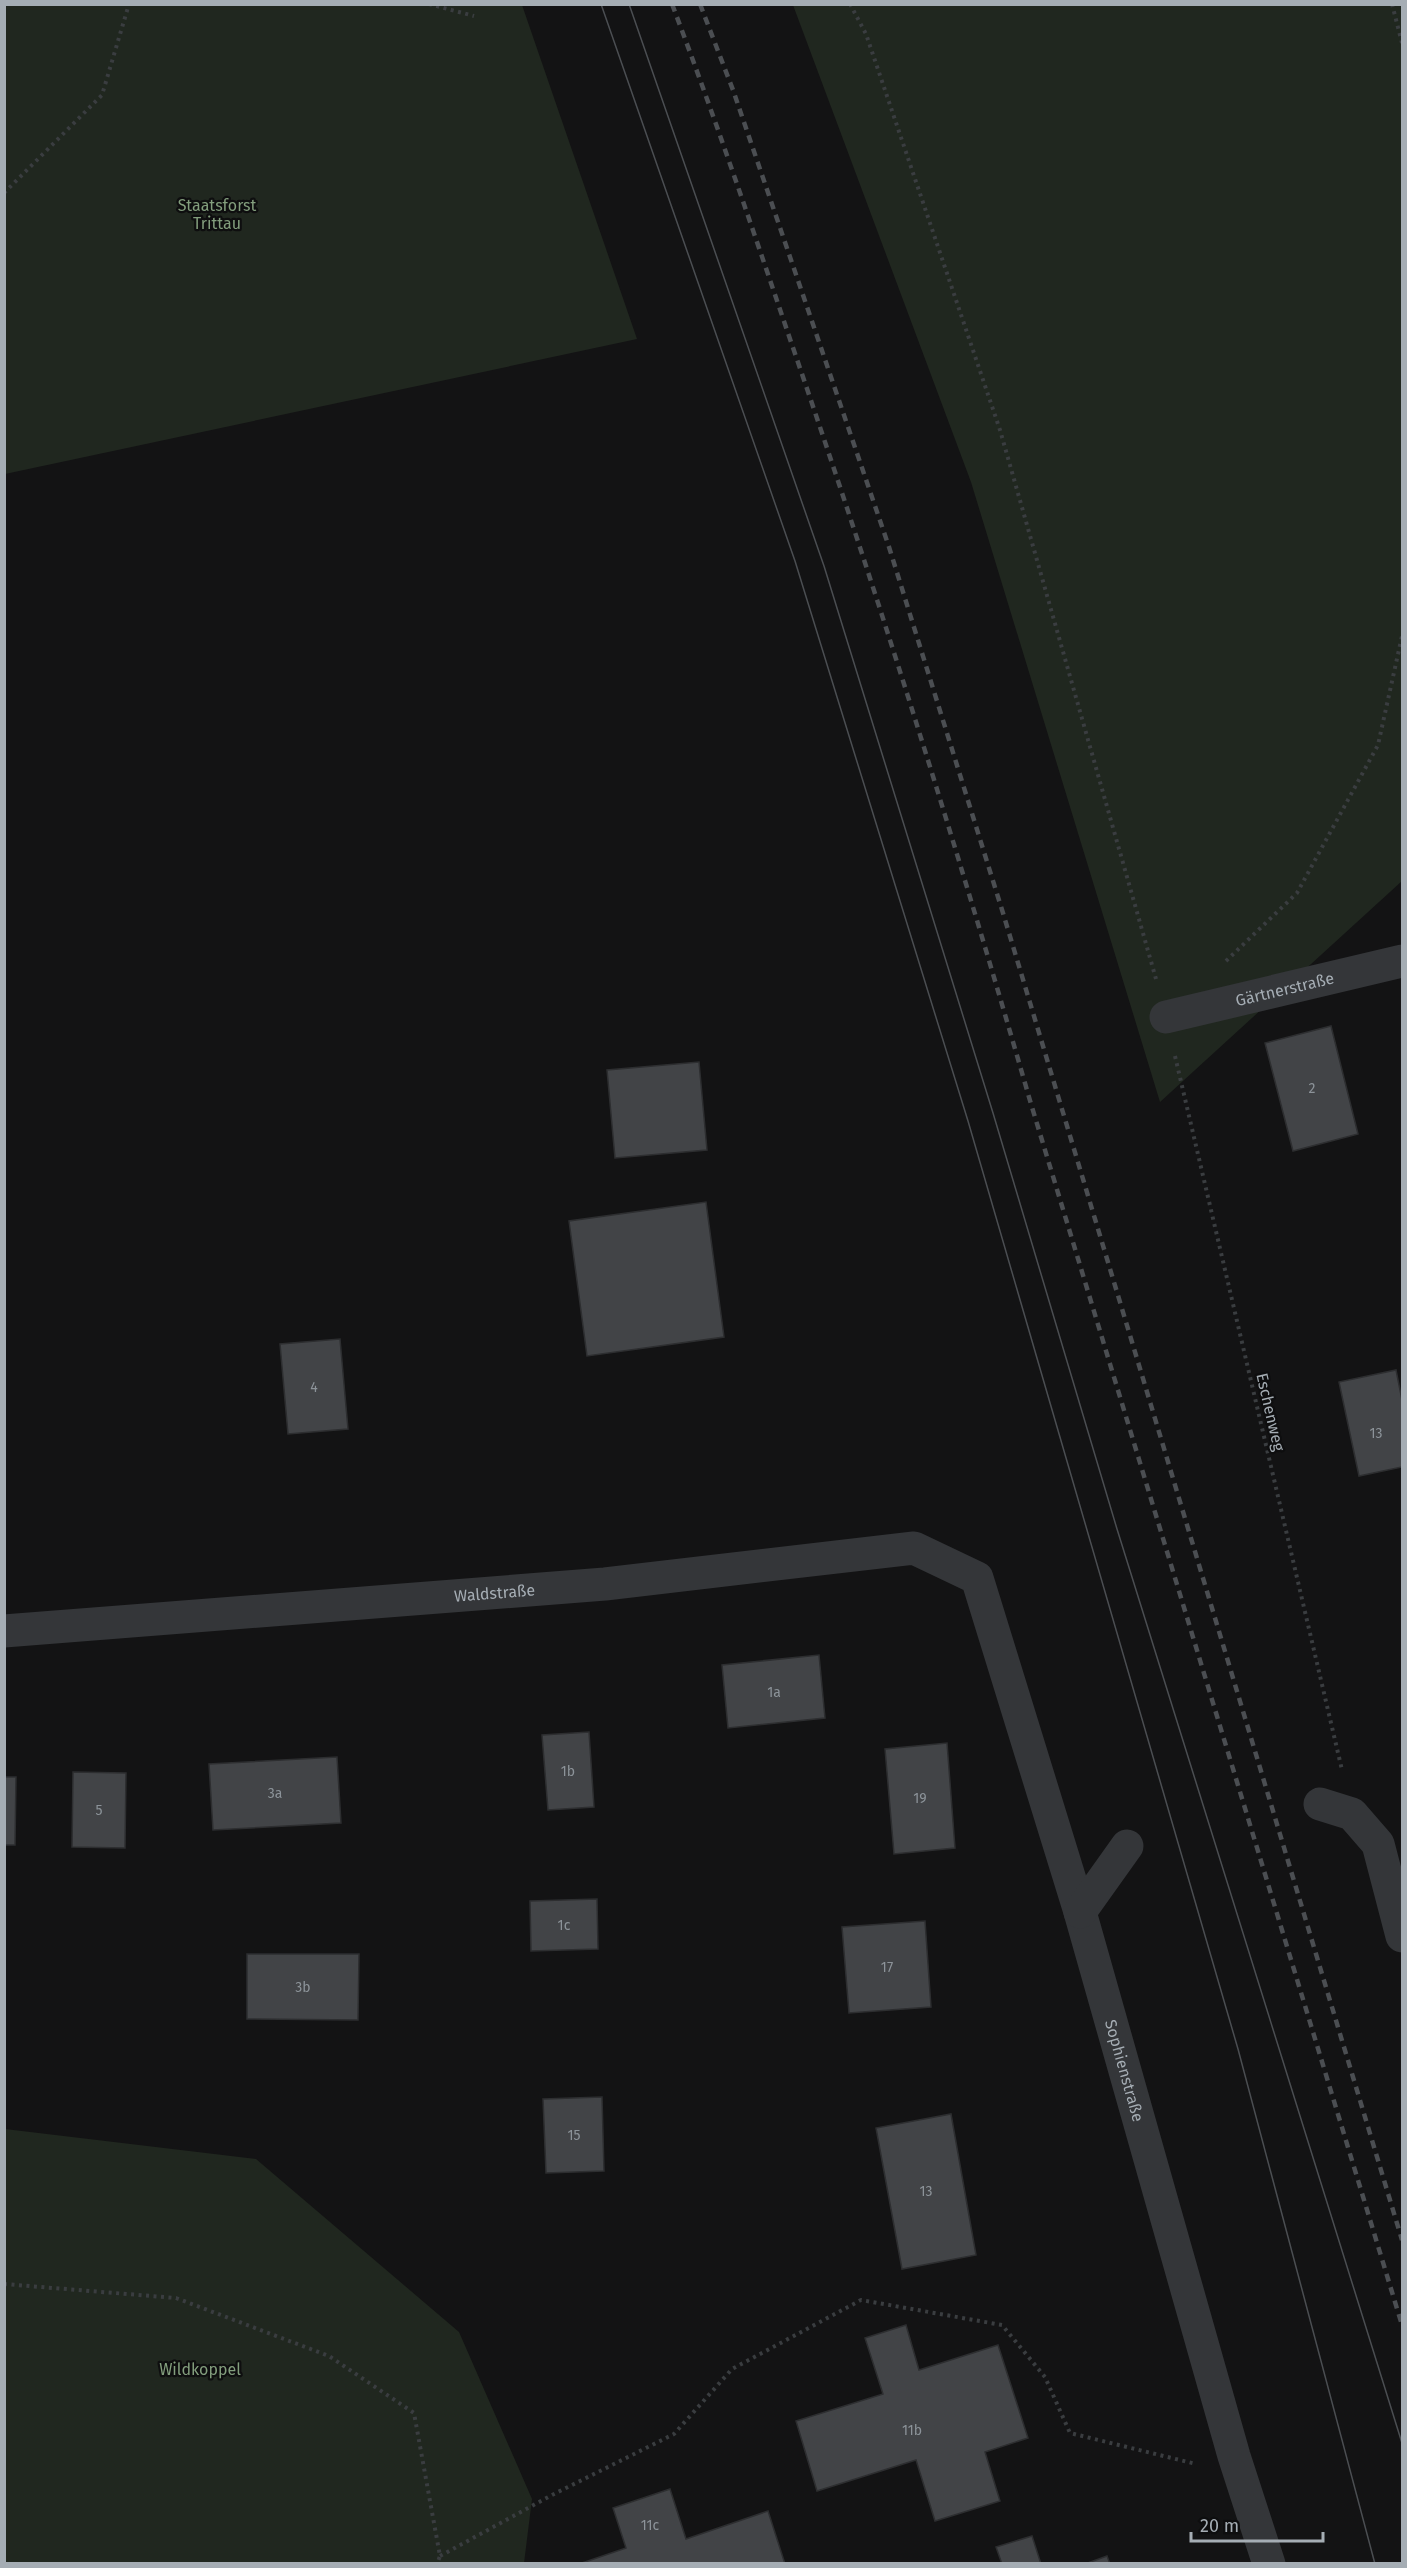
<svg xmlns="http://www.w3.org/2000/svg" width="1407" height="2568" viewBox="0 0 1407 2568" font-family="'Fira Sans',sans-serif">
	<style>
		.green { fill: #20271f }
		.building { fill: #424447; stroke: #2d2e30; stroke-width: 1.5 }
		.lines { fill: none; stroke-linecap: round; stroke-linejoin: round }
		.path { stroke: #3a3d40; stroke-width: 4; stroke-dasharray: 3 4.5; stroke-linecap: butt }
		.minor { stroke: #343639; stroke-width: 33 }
		.tram { stroke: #4b4e52; stroke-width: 1.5 }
		.rail { stroke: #4b4e52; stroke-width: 4.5; stroke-dasharray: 8 6; stroke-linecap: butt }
		.labels { text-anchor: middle; stroke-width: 4.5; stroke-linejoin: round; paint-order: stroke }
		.number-label { font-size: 14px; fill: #8c9399 }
		.park-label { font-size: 16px; fill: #839e7d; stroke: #0e0e0f }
		.street-label { font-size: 16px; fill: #a5adb4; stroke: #0e0e0f }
	</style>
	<rect width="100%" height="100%" fill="#131314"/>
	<!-- green -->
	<g class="green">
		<path d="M4,5h518l115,334 -632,135z"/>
		<path d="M793,5h609v876l-242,221 -189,-620z"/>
		<path d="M5,2129l251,30 203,173 73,167 -8,64h-519z"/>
	</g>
	<!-- building -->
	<g class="building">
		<path d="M1331,1026l27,108 -65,17 -28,-108z"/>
		<path d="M699,1062l8,88 -92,8 -8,-88z"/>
		<path d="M706,1202l18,135 -137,19 -18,-135z"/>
		<path d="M340,1339l8,90 -60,5 -8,-90z"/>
		<path d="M1396,1370l6,30v67l-43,9 -20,-94z"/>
		<path d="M819,1655l6,63 -97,10 -6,-63z"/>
		<path d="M589,1732l5,75 -46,3 -6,-75z"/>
		<path d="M947,1743l8,105 -61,6 -9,-105z"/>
		<path d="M337,1757l4,66 -128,7 -4,-66z"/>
		<path d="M73,1772l53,1 -1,75 -53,-1z"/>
		<path d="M4,1777h12l-1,68h-11z"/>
		<path d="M597,1899l1,50 -67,2 -1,-50z"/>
		<path d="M925,1921l6,86 -82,6 -7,-86z"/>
		<path d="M247,1954h112l-1,66 -111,-1z"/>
		<path d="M602,2097l2,74 -58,2 -3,-74z"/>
		<path d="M951,2114l25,141 -74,14 -26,-141z"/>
		<path d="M906,2325l13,45 79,-25 30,93 -43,14 15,49 -65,20 -19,-61 -99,31 -21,-70 87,-27 -18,-56z"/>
		<path d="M670,2489l16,50 82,-28 17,53h-206l47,-16 -13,-40z"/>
		<path d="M1032,2536l9,28h-39l-6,-17z"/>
		<path d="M1107,2556l3,8h-25z"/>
	</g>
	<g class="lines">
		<!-- path -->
		<g class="path">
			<path d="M429,4l45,12"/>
			<path d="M850,4l16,30 134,396 156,549"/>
			<path d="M1392,4l10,39"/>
			<path d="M4,193l98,-98 27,-91"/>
			<path d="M1226,961l71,-68 81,-148 24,-109"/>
			<path d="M1175,1056l167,714"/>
			<path d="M4,2284l172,14 153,58 85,57 26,143 -3,8"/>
			<path d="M440,2556l112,-61 122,-61 58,-65 129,-69 141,25 43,52 25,56 126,31"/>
		</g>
		<!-- minor -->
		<g class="minor">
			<path id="s1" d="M1166,1017l236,-56"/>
			<path id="s2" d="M4,1631l601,-47 309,-36 63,30 103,334 154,544 35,108"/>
			<path d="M1320,1804l32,10 26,30 24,92"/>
			<path d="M1080,1912l47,-66"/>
		</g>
		<!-- tram -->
		<g class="tram">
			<path d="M601,4l194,557 173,560 270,928 137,515"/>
			<path d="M629,4l195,562 169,547 124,416 285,914"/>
		</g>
		<!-- rail -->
		<g class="rail">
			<path d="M672,4c42,111 80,223 118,335 87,253 167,508 241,765l371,1221"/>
			<path d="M700,4l33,86 156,457 114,366 399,1327"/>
		</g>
	</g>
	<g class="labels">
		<!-- number labels -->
		<g class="number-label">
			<text x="1312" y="1093">2</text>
			<text x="314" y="1392">4</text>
			<text x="1376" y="1438">13</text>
			<text x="774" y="1697">1a</text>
			<text x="568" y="1776">1b</text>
			<text x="275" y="1798">3a</text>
			<text x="920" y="1803">19</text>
			<text x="99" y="1815">5</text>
			<text x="564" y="1930">1c</text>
			<text x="887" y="1972">17</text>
			<text x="303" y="1992">3b</text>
			<text x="574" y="2140">15</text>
			<text x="926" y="2196">13</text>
			<text x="912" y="2435">11b</text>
			<text x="650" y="2530">11c</text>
		</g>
		<!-- park labels -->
		<g class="park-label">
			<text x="217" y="211">Staatsforst<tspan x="217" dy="18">Trittau</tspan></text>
			<text x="200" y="2375">Wildkoppel</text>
		</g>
		<!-- street labels -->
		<g class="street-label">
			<text dy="6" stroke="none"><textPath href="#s1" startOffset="122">Gärtnerstraße</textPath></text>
			<text transform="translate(1271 1412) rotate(77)" y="6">Eschenweg</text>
			<text dy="6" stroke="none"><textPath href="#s2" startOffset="492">Waldstraße</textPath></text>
			<text dy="6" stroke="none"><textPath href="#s2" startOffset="1498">Sophienstraße</textPath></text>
		</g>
	</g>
	<!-- border -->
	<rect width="1407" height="2568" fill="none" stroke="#a5adb4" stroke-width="12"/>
	<!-- scale -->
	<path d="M1191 2532v9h132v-9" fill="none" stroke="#a5adb4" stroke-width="3"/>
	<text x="1200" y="2532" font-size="18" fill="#a5adb4" stroke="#0e0e0f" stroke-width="4.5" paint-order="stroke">20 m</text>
</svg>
